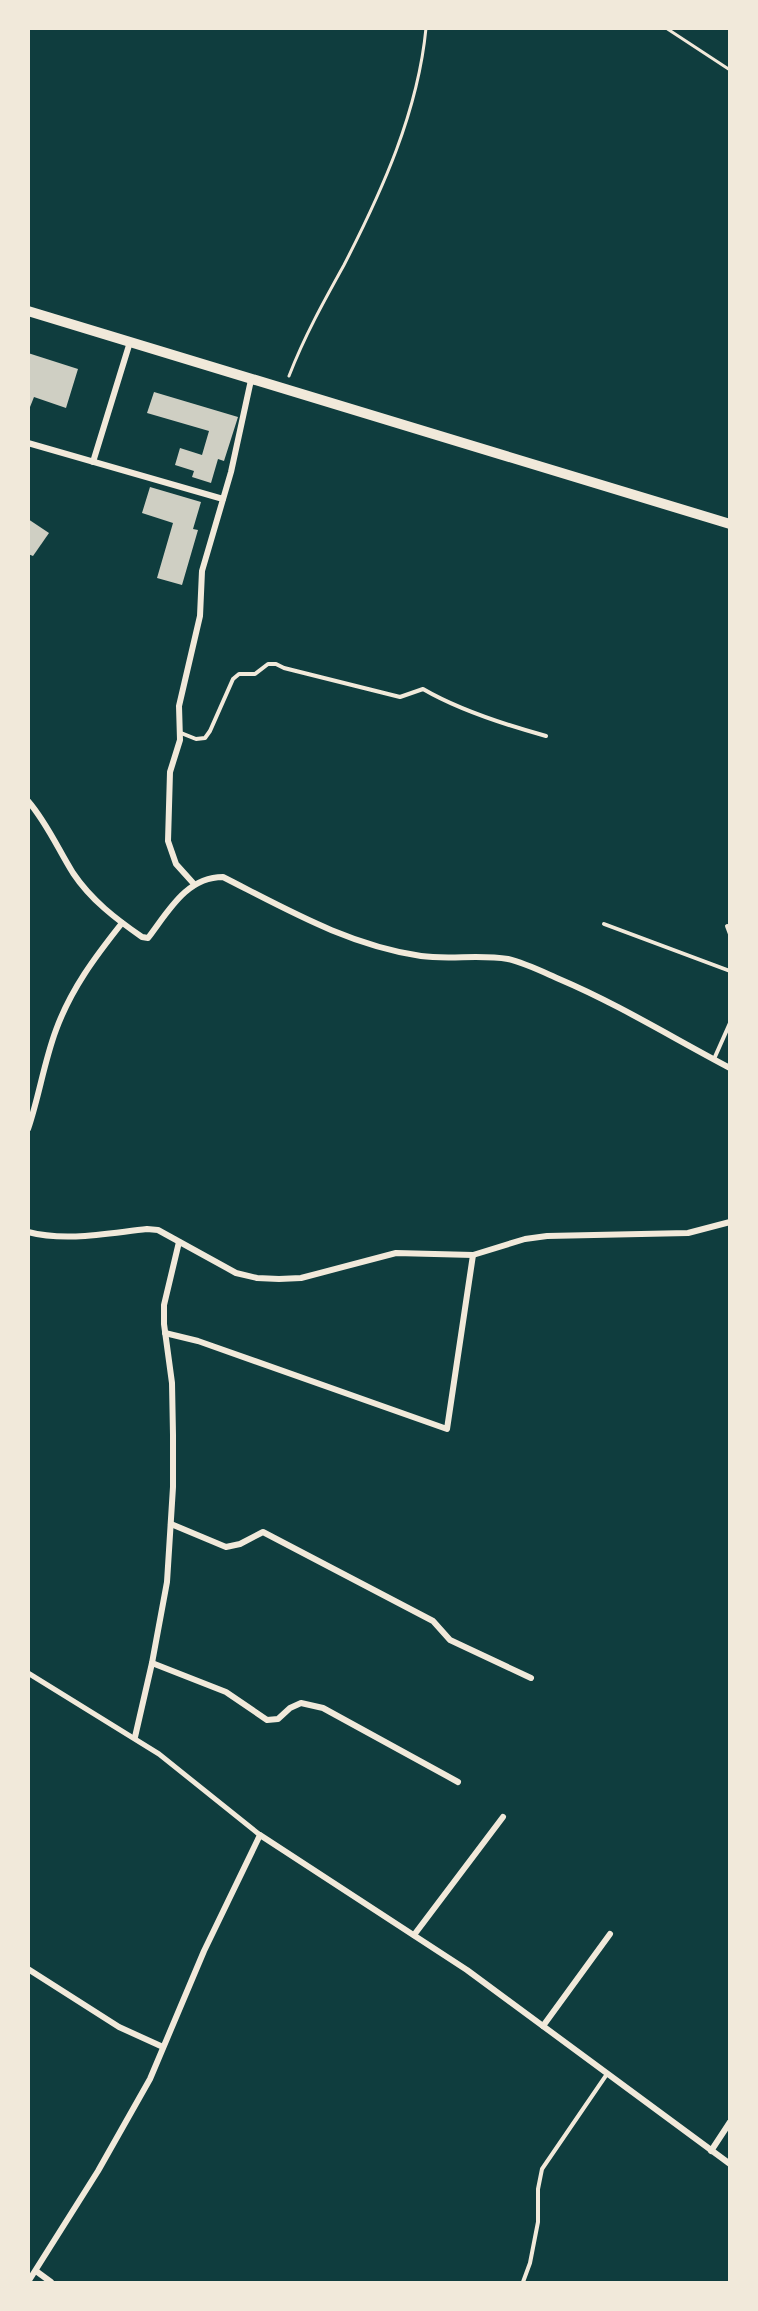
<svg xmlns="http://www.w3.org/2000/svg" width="758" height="2311" viewBox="0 0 758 2311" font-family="'IBM Plex Sans',sans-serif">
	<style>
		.building { fill: #cfcfc3 }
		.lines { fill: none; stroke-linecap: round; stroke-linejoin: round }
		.path { stroke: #f1e9da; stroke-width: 3 }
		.service { stroke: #f1e9da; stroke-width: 4 }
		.pedestrian { stroke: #f1e9da; stroke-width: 5 }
		.minor { stroke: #f1e9da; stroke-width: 6 }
		.secondary { stroke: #f1e9da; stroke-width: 10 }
	</style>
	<rect width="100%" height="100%" fill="#0f3d3e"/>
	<!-- building -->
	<g class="building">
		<path d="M28,353l50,16 -12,39 -32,-11 -6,15z"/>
		<path d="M154,392l84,25 -14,44 -6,-2 -7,24 -19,-6 2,-6 -19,-6 5,-17 22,7 7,-24 -62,-18z"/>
		<path d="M150,487l51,15 -8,27 5,1 -16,55 -25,-7 16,-55 -31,-10z"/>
		<path d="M28,519l21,14 -16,23 -5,-2z"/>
	</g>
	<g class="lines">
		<!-- path -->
		<g class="path">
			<path d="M666,28l64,42"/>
			<path d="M289,376c15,-39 35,-75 55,-111 38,-74 74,-153 82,-237"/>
		</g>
		<!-- service -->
		<g class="service">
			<path d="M181,733l15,6 9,-1 5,-7 23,-52 6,-5h16l13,-10h8l8,4 116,29 23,-8c36,21 83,36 123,47"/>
			<path d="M604,924l126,47"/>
			<path d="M727,926l3,8"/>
			<path d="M714,1059l16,-36"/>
			<path d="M523,2282l7,-19 8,-41v-33l4,-20 65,-95"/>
		</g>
		<!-- pedestrian -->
		<path class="pedestrian" d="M28,1673l131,81 101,81"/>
		<!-- minor -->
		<g class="minor">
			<path d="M28,443l195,56"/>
			<path d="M93,462l37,-120"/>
			<path d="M28,801c19,22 30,48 45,72 18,27 43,46 69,64l6,1c20,-26 38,-61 75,-61 65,33 125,68 198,79 29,4 58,-2 87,3 17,4 35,13 51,20 59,25 114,59 171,89"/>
			<path d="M194,884l-18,-20 -8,-23 2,-69 10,-32 -1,-34 21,-90 2,-45 29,-99 20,-92"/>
			<path d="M28,1129c11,-32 16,-67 28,-99 15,-41 39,-73 66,-107"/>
			<path d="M28,1232c38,10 81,1 119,-3l11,1 78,43 21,5 22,1 22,-1 95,-25 77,2 52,-16 22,-3 141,-3 42,-11"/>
			<path d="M165,1333l33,8 249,88 26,-174"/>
			<path d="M171,1524l55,23 14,-3 23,-12 170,89 17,19 81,38"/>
			<path d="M152,1663l74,29 41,28 11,-1 12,-11 11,-5 22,5 135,74"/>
			<path d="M135,1737l17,-74 15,-81 6,-95v-52l-1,-52 -8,-59v-19l15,-63"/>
			<path d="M414,1935l89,-118"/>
			<path d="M28,1969l91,58 44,20"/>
			<path d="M543,2026l67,-92"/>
			<path d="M711,2151l19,-29"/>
			<path d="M36,2271l15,11"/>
			<path d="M28,2282l70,-111 52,-92 54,-128 56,-116 207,135 263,194"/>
		</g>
		<!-- secondary -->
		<path class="secondary" d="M28,311l702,213"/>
	</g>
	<!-- border -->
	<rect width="758" height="2311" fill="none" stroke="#f1e9da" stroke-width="60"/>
</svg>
